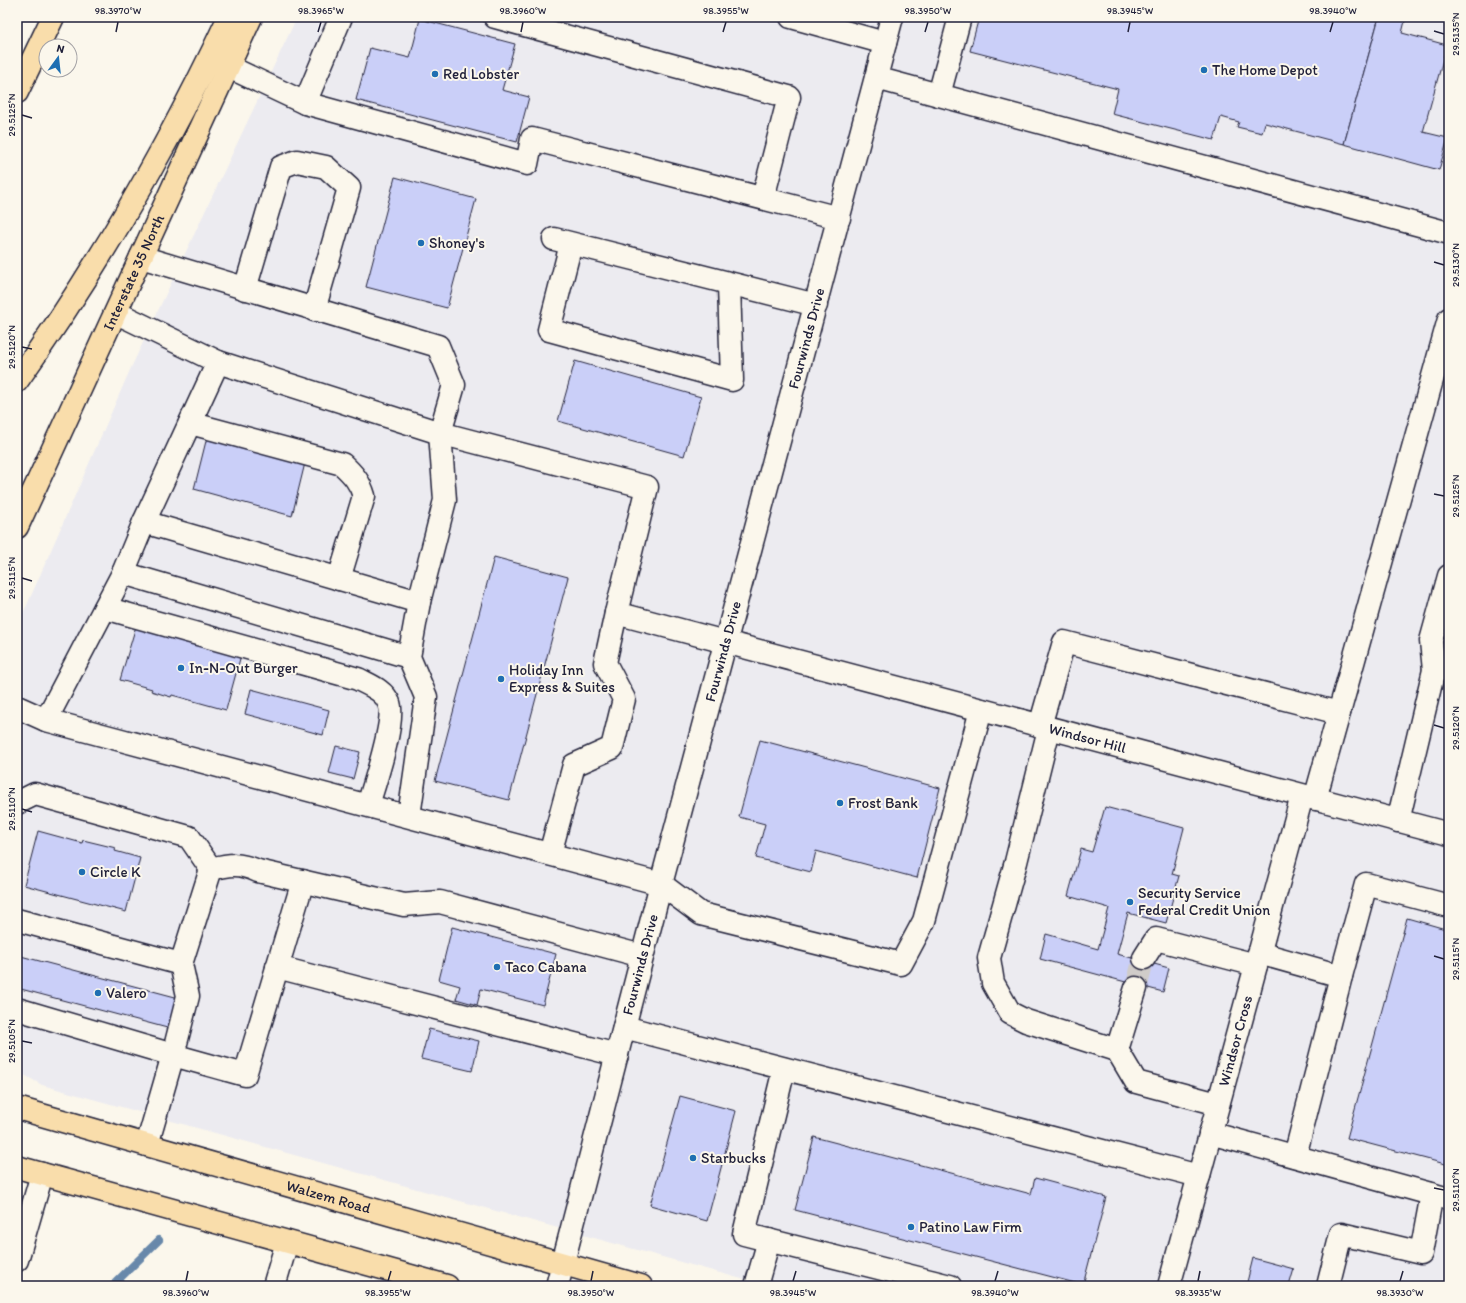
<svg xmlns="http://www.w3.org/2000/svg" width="1466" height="1303" viewBox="0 0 1466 1303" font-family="Itim,sans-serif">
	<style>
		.built { fill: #ecebf0 }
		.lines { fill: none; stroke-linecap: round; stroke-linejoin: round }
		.stream { stroke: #6788aa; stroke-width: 8 }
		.building { fill: #cacff8; stroke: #22223b }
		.minor-tunnel { stroke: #d0ccc9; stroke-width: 22; stroke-dasharray: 22 11; stroke-linecap: butt }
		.minor-casing { stroke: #22223b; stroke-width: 25 }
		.major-casing { stroke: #22223b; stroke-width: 25 }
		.highway-casing { stroke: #22223b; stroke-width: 25 }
		.minor { stroke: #fbf7ec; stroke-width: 22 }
		.major { stroke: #f9ddab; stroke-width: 22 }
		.highway { stroke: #f9ddab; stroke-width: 22 }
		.ticks { fill: none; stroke: #22223b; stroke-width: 1.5 }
		.poi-dot { fill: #1f6fb2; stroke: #fbf7ec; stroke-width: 1.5 }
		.labels { text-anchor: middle; stroke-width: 4; stroke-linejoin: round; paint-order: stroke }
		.poi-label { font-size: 15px; fill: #22223b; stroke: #fbf7ec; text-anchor: start }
		.street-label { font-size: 15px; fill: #22223b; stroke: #fbf7ec }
		.neatline { fill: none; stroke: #22223b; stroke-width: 1.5 }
		.ticks-label { font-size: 10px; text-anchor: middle; fill: #22223b }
	</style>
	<rect width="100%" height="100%" fill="#fbf7ec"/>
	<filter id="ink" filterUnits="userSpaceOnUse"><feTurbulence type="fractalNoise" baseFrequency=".025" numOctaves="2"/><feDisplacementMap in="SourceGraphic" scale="8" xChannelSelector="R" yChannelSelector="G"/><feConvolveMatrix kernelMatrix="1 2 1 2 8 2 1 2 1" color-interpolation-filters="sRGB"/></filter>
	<g filter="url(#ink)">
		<!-- built -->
		<path class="built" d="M297,17h1152v1269h-682l-725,-201 -25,-14v-447l10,-19 103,-235z"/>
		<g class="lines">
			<!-- stream -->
			<path class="stream" d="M112,1286l47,-46"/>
		</g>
		<!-- building -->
		<g class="building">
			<path d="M979,17h400l-35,127 -79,-21 -3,10 -25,-6 2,-5 -18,-5 -7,23 -102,-26 6,-25 -148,-38z"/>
			<path d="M1379,17h27l-4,16 45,12 -24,87 25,6 -9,32 -95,-26z"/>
			<path d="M420,19l95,25 -13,46 27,7 -12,45 -161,-42 14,-52 40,10z"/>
			<path d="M395,177l81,22 -29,109 -81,-21z"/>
			<path d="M575,361l126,36 -17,59 -126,-35z"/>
			<path d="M207,437l98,26 -13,53 -98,-27z"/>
			<path d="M494,557l74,20 -59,223 -74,-19z"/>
			<path d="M136,626l105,29 -15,55 -54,-15 -1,2 -20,-6 1,-2 -32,-9z"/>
			<path d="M251,689l78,21 -6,25 -78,-21z"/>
			<path d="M760,740l180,48 -23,90 -101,-27 -5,21 -55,-14 9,-34 -26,-7z"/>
			<path d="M336,746l24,6 -7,27 -24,-6z"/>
			<path d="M1105,807l79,21 -12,46 7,2 -13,47 -38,-10 -11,41 52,14 -6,24 -123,-33 6,-25 52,15 11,-41 -41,-12 13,-47 11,3z"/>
			<path d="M38,831l44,12 1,-3 33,8 -1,3 25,7 -14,54 -102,-27z"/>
			<path d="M1407,918l42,12v235l-102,-27z"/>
			<path d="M452,927l104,27 -13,51 -62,-16 -4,16 -21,-6 4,-13 -21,-6z"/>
			<path d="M17,955l162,43 -8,31 -154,-41z"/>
			<path d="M429,1029l50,12 -7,30 -51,-12z"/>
			<path d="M680,1096l56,15 -29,110 -57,-16z"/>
			<path d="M814,1137l217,57 4,-16 71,19 -23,88 -288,-75z"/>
			<path d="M1253,1258l41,11 -5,17h-43z"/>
		</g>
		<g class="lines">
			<!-- minor-tunnel -->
			<path class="minor-tunnel" d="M1136,988l8,-30"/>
			<defs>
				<g id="minor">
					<path d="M495,17l294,80 -26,101"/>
					<path d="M791,17l94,26"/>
					<path d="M229,67l76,36 222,61 5,-25 307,79"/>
					<path d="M876,78l573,155"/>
					<path d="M939,95l21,-78"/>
					<path d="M305,103l36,-86"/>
					<path d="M554,239l262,66"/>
					<path d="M571,244l-22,86 183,50 -3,-96"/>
					<path d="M141,257l297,89 16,39 -14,48 207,54 -31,126"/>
					<path d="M245,289l36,-122 16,-6 29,6 23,21 -35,122"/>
					<path d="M218,362l222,71 5,67 -26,102 -10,55 17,40 -17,119"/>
					<path d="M190,423l152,41c11,10 18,18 22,32l-25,83"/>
					<path d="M144,522l275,80"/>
					<path d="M123,573l286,84"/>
					<path d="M105,608l253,71c11,6 26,11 31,24 7,17 -15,82 -21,102"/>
					<path d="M1434,670l-3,-29 18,-65"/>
					<path d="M17,707l29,13 615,164 40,30 200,50 23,-43 57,-211"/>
					<path d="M46,720l77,-147 21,-51 74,-160 -101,-49"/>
					<path d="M1040,726l24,-84 275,71"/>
					<path d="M1049,729l-33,133 -27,96 4,25 17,30 16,8 91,29 19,32 82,22"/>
					<path d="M1315,799l134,-480"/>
					<path d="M17,803l18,-9 154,43 22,32 -30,95 -164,-44"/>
					<path d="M1398,821l36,-151 15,-1"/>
					<path id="s1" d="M550,854l24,-89 38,-17 12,-49 -19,-36 11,-50 833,221"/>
					<path d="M211,869c20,-5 28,-6 47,2l146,34 36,-3 202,54"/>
					<path d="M1259,953l82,23 -46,180"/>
					<path d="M1144,958l12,-19 100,26"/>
					<path d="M277,967l340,88"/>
					<path d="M1341,976l25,-92 83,22"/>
					<path d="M17,1009l156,46 15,-59 -7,-32"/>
					<path d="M624,1027l575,149"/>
					<path d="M1117,1050l19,-62"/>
					<path d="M784,1069l-40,165 206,52"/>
					<path d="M1210,1133l239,66"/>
					<path d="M147,1145l26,-90 72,20 58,-194"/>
					<path d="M17,1260l25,-86"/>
					<path d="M274,1286l13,-44"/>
					<path id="s2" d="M557,1286l104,-402 231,-867"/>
					<path d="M756,1286l13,-46"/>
					<path id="s3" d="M1169,1286l133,-490"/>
					<path d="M1328,1286l13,-52 80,19 11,-59"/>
				</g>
				<g id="major">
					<path id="s4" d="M17,527l234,-510"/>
					<path id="s5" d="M17,1108l624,178"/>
					<path d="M17,1167l430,119"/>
				</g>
				<g id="highway">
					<path d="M17,92l36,-75"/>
					<path d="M17,381c82,-115 152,-236 212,-364"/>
				</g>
			</defs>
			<!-- minor casing -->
			<use href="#minor" class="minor-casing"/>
			<!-- major casing -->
			<use href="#major" class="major-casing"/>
			<!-- highway casing -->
			<use href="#highway" class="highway-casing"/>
			<!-- minor -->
			<use href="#minor" class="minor"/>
			<!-- major -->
			<use href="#major" class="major"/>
			<!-- highway -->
			<use href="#highway" class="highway"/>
		</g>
	</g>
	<!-- ticks -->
	<path class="ticks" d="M1434,31l10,3M116,32l2,-10M318,32l3,-10M521,32l2,-10M723,32l3,-10M925,32l3,-10M1128,32l2,-10M1330,32l3,-10M22,115l10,3M1434,262l10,3M22,347l10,2M1434,494l10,2M22,578l10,3M1434,725l10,3M22,809l10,3M1434,956l10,3M22,1041l10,2M1434,1188l10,2M186,1281l2,-10M388,1281l3,-10M591,1281l2,-10M793,1281l3,-10M995,1281l3,-10M1198,1281l2,-10M1400,1281l3,-10"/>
	<!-- markers -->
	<g class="poi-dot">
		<circle cx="1204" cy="70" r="4"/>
		<circle cx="435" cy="74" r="4"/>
		<circle cx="421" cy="243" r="4"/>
		<circle cx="181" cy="668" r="4"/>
		<circle cx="501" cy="679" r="4"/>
		<circle cx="840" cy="803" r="4"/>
		<circle cx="82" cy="872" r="4"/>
		<circle cx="1130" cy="902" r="4"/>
		<circle cx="497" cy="967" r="4"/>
		<circle cx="98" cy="993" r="4"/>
		<circle cx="693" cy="1158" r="4"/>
		<circle cx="911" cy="1227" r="4"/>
	</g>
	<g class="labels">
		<!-- poi labels -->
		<g class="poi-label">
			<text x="1212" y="75">The Home Depot</text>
			<text x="443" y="79">Red Lobster</text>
			<text x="429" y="248">Shoney's</text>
			<text x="189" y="673">In-N-Out Burger</text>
			<text x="509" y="675">Holiday Inn<tspan x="509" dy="17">Express &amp; Suites</tspan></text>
			<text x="848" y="808">Frost Bank</text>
			<text x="90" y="877">Circle K</text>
			<text x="1138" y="898">Security Service<tspan x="1138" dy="17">Federal Credit Union</tspan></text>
			<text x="505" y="972">Taco Cabana</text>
			<text x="106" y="998">Valero</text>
			<text x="701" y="1163">Starbucks</text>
			<text x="919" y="1232">Patino Law Firm</text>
		</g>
		<!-- street labels -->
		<g class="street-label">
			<text dy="5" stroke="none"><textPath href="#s4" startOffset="280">Interstate 35 North</textPath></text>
			<text dy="5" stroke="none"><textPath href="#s2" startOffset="980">Fourwinds Drive</textPath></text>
			<text dy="5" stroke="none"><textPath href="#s2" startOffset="656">Fourwinds Drive</textPath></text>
			<text dy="5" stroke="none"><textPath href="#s1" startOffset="764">Windsor Hill</textPath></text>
			<text dy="5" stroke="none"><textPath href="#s2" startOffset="332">Fourwinds Drive</textPath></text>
			<text dy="5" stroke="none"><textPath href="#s3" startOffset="254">Windsor Cross</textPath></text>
			<text dy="5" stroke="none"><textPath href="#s5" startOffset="324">Walzem Road</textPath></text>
		</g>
	</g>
	<!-- margin -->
	<rect width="1466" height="1303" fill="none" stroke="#fbf7ec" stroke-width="44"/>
	<!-- north arrow -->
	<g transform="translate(58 58) rotate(15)"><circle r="19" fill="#fbf7ec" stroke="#a4a2a5"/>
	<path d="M0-3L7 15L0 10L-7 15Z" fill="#1f6fb2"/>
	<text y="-6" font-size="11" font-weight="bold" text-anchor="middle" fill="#22223b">N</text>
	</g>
	<rect x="22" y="22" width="1422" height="1259" class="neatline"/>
	<g class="ticks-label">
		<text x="118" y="14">98.3970°W</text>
		<text x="321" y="14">98.3965°W</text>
		<text x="523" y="14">98.3960°W</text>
		<text x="726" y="14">98.3955°W</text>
		<text x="928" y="14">98.3950°W</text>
		<text x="1130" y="14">98.3945°W</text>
		<text x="1333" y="14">98.3940°W</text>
		<text transform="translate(1455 34) rotate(-90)" y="4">29.5135°N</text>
		<text transform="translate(11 115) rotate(-90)" y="4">29.5125°N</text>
		<text transform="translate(1455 265) rotate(-90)" y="4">29.5130°N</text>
		<text transform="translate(11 347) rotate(-90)" y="4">29.5120°N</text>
		<text transform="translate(1455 496) rotate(-90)" y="4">29.5125°N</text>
		<text transform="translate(11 578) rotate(-90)" y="4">29.5115°N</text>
		<text transform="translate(1455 728) rotate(-90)" y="4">29.5120°N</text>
		<text transform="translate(11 809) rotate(-90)" y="4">29.5110°N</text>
		<text transform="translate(1455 959) rotate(-90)" y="4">29.5115°N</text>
		<text transform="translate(11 1041) rotate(-90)" y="4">29.5105°N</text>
		<text transform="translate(1455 1190) rotate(-90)" y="4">29.5110°N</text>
		<text x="186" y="1296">98.3960°W</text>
		<text x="388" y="1296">98.3955°W</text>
		<text x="591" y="1296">98.3950°W</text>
		<text x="793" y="1296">98.3945°W</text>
		<text x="995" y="1296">98.3940°W</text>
		<text x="1198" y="1296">98.3935°W</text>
		<text x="1400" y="1296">98.3930°W</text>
	</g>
</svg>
